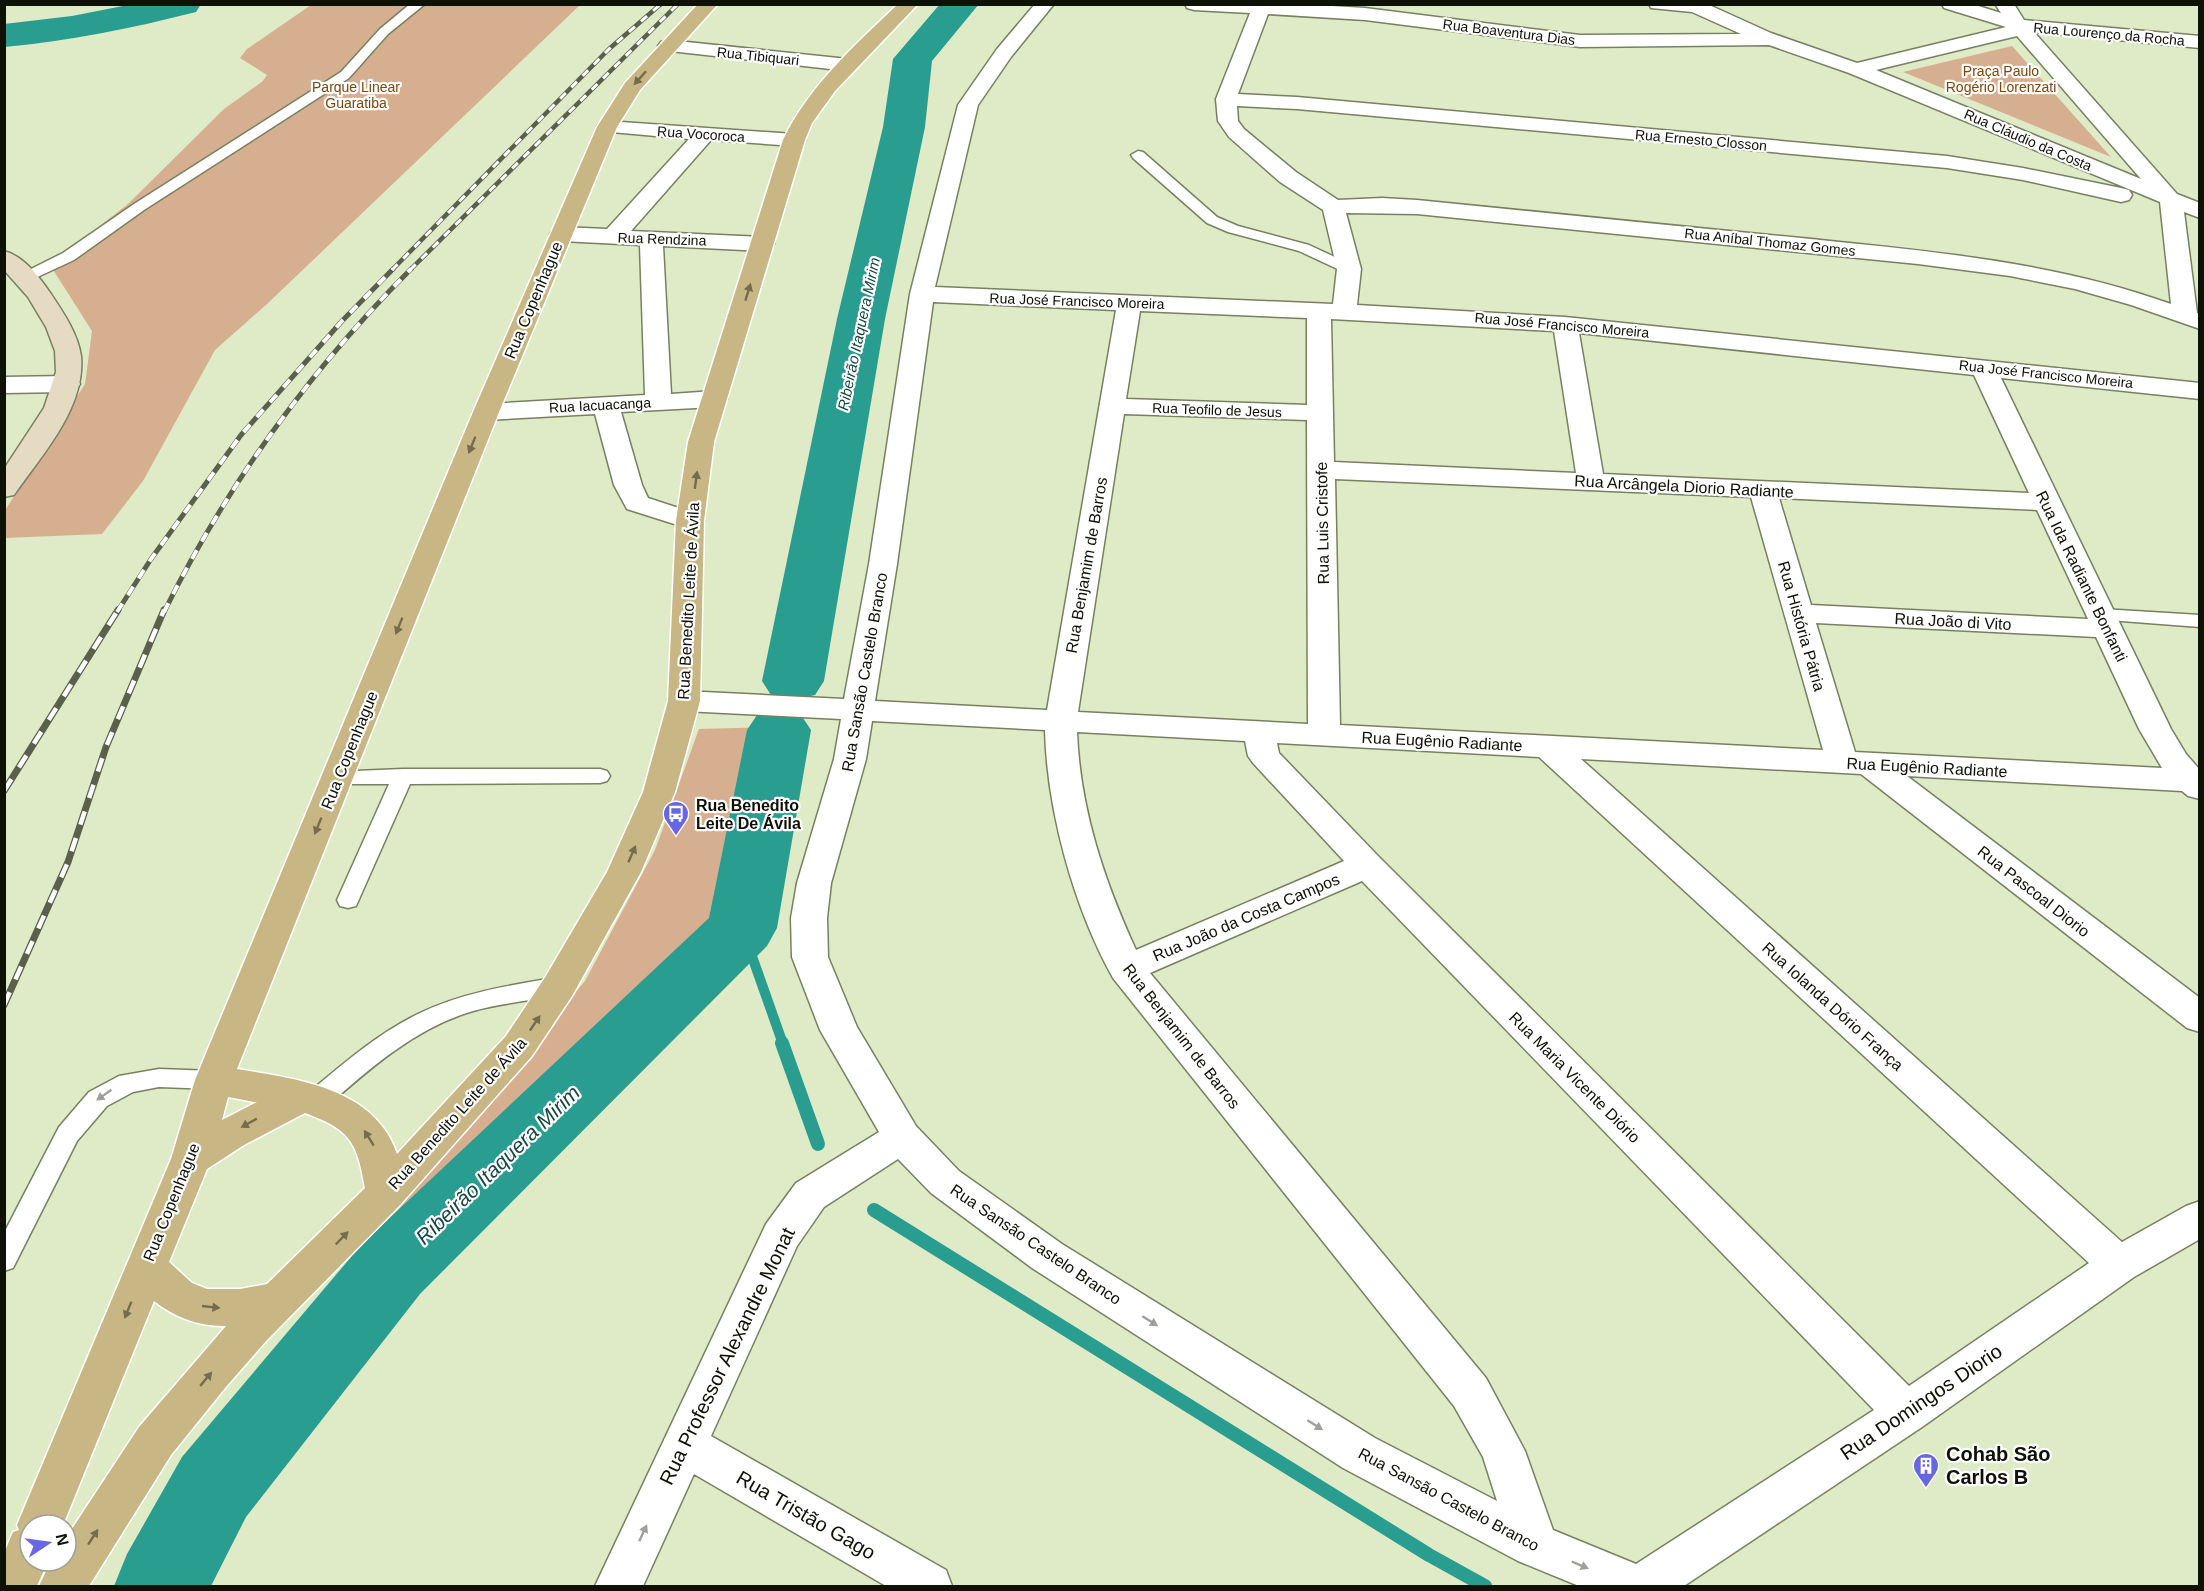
<svg xmlns="http://www.w3.org/2000/svg" width="2204" height="1591" viewBox="0 0 2204 1591" font-family="Arial,sans-serif">
	<style>
		.green { fill: #d6ae90 }
		.lines { fill: none; stroke-linecap: round; stroke-linejoin: round }
		.stream-far1 { stroke: #2a9d91; stroke-width: 10 }
		.stream { stroke: #2a9d91; stroke-width: 14 }
		.river { fill: #2a9d91; fill-rule: evenodd }
		.service-casing { stroke: #778161; stroke-width: 3 }
		.minor-casing { stroke: #778161; stroke-width: 3 }
		.secondary-casing { stroke: #778161; stroke-width: 3 }
		.primary-casing { stroke: #fff; stroke-width: 3 }
		.service { fill: #fff; fill-rule: evenodd }
		.minor { fill: #fff; fill-rule: evenodd }
		.secondary { fill: #e4dbc2; fill-rule: evenodd }
		.primary { fill: #c8b785; fill-rule: evenodd }
		.rail-far2-casing { stroke: #5b604c; stroke-width: 4.5 }
		.rail-far1-casing { stroke: #5b604c; stroke-width: 5 }
		.rail-casing { stroke: #5b604c; stroke-width: 7 }
		.rail-far2 { stroke: #fff; stroke-width: 3; stroke-dasharray: 8; stroke-linecap: butt }
		.rail-far1 { stroke: #fff; stroke-width: 4; stroke-dasharray: 10; stroke-linecap: butt }
		.rail { stroke: #fff; stroke-width: 4.5; stroke-dasharray: 14; stroke-linecap: butt }
		.oneway { fill: #746c4c }
		.oneway2 { fill: #9fa09b }
		.labels { text-anchor: middle; stroke-width: 4.5; stroke-linejoin: round; paint-order: stroke }
		.far-street-label { font-size: 14px; fill: #0e1106; stroke: #fff }
		.far-park-label { font-size: 14px; fill: #804508; stroke: #fff }
		.far-water-label { font-size: 15px; font-style: italic; fill: #164741; stroke: #fff }
		.street-label { font-size: 16px; fill: #0e1106; stroke: #fff }
		.poi-label { font-size: 16px; font-weight: bold; fill: #0e1106; stroke: #fff; text-anchor: start }
		.near-street-label { font-size: 20px; fill: #0e1106; stroke: #fff }
		.near-poi-label { font-size: 20px; font-weight: bold; fill: #0e1106; stroke: #fff; text-anchor: start }
		.near-water-label { font-size: 21px; font-style: italic; fill: #164741; stroke: #fff }
	</style>
	<rect width="100%" height="100%" fill="#dfeac6"/>
	<!-- green -->
	<g class="green">
		<path d="M311,5h269l-314,300 -51,45 -72,131 -41,53 -97,4 -1,-26 81,-128 7,-53 -42,-66 78,-61 96,-95 39,-28 4,-6 -27,-17 7,-9z"/>
		<path d="M2012,46l99,111 -208,-85z"/>
		<path d="M773,727l-41,191 -11,21 -98,79 -226,209 -12,-10 200,-236 70,-131 44,-121z"/>
	</g>
	<g class="lines">
		<!-- stream-far1 -->
		<path class="stream-far1" d="M742,928l41,116"/>
		<!-- stream -->
		<g class="stream">
			<path d="M782,1043l36,101"/>
			<path d="M874,1210l555,345 56,31"/>
		</g>
		<!-- river -->
		<g class="river">
			<path d="M133,4h68l-5,8c-63,16 -126,29 -192,35v-23l68,-8z"/>
			<path d="M940,4h39l-47,57 -7,66 -40,192 -61,362 -9,14 -22,5 -22,-5 -9,-14 75,-362 46,-192 10,-68z"/>
			<path d="M779,709l22,6 10,15 -34,198 -10,18 -347,348 -174,223 -35,69h-97l13,-32 55,-97 180,-213 347,-326 38,-188 10,-15z"/>
		</g>
		<defs>
			<g id="service">
				<path d="M410,4h15l-37,30 -39,44 -205,132 -70,50 -43,20h-10l-2,-3 2,-3 42,-21 71,-49 207,-132 39,-43z"/>
				<path d="M1138,151l5,1 74,65 21,9 71,19 45,21 2,3 -7,4 -5,-1 -45,-21 -71,-19 -21,-9 -74,-65 -2,-3z"/>
				<path d="M2102,609l98,6v12l-105,-8 -2,-4 2,-4z"/>
				<path d="M600,769l7,2 3,5 -3,5 -7,2 -190,1 -54,122 -8,2 -8,-2 -3,-6 52,-116h-51l-7,-2 -3,-5 3,-5 72,-3z"/>
				<path d="M559,977l8,3 4,6 -4,6c-30,9 -63,10 -94,19 -58,17 -104,58 -148,97l-9,3 -9,-3 -3,-7 3,-7c36,-30 71,-61 113,-81 44,-21 92,-28 139,-36z"/>
				<path d="M159,1069l55,2 9,2 3,7 -3,7 -9,2 -55,-2 -26,5 -26,14 -30,35 -64,127 -9,3v-38l55,-106 30,-35 30,-16z"/>
			</g>
			<g id="minor">
				<path d="M1035,4h19l-43,53 -33,48 -43,182 398,17 4,-35 -14,-59 -43,-28 -51,-45 -11,-16 -2,-22 34,-86 -56,-3 -7,-2 -2,-4h113l67,4 215,27 161,-1 -49,-22 -41,-4 -2,-4h58l64,29 86,30 149,-36 -62,-19 -2,-4h30l29,9 -6,-9h19l10,16 176,16v12l-166,-16 143,162 23,9v15l-16,-6 13,101 3,1v15l-69,-24 -56,-16 -65,-13 -92,-12 -501,-50 -71,-1 15,56 -4,36 208,12 635,66v16l-199,-21 170,351 15,25 14,16v29l-12,-3 -6,-5 -275,-15 293,222v34l-13,-4 -326,-254 -280,-15 541,483 64,-36 14,-5v38l-66,38 -212,150 -238,159h-105l-61,-25 -175,-93 -311,-200 -101,-75 -33,-34 -74,48 -27,39 -86,190 235,134 6,16h-66l-192,-112 -51,112h-48l171,-362 30,-41 83,-51 -59,-102 -28,-73 -1,-39 6,-35 37,-124 7,-40 -157,-8 -11,-3 -5,-7 5,-7 11,-3 160,8 25,-135 41,-270 48,-189 39,-56zM1268,14l97,6 215,27 189,-2 80,28 311,129 11,102c-119,-43 -245,-53 -370,-66 -128,-12 -256,-25 -384,-38l-35,-2 -44,2 -42,-28 -52,-43 -6,-8 -1,-15 60,3 650,59 76,12 98,22 8,-2 3,-5 -3,-5 -8,-2 -98,-20 -76,-12 -650,-59 -59,-3zM2017,36l124,143 -265,-109zM933,302l183,8 -69,400 -172,-9 22,-137zM1140,311l167,7v87l-181,-6zM1331,319l223,12 22,142 -242,-11zM1579,333l395,42 55,118 -426,-19zM1124,414l183,6 1,304 -230,-12zM1335,479l416,18 72,253 -483,-25zM1779,498l258,12 51,109 -277,-14zM1816,623l280,14 43,92 23,39 -307,-16zM872,721l173,9c2,81 29,178 68,248l341,428 29,51 14,44 -122,-63 -313,-194 -103,-73 -43,-45 -59,-99 -29,-70 -1,-39 4,-35 35,-124zM1077,732l168,9 3,15 5,7 91,98 -208,89c-32,-70 -56,-141 -59,-218zM1277,743l262,14 550,506 -180,123 -530,-529 -100,-104zM1362,881l512,529 -238,154 -83,-34 -28,-79 -39,-73 -336,-405z"/>
				<path d="M668,40l180,19 7,2 3,4 -3,4 -7,2 -187,-21 -3,-4 3,-4z"/>
				<path d="M607,121l187,13 7,2 4,4 -4,4 -7,2 -83,-6 -80,91 132,6 8,2 3,5 -3,5 -8,2 -100,-5 8,148 43,-3 9,3 4,5 -4,5 -9,3 -93,5 21,73 6,13 52,17 4,6 -4,6 -10,2 -63,-20 -13,-24 -19,-71 -109,6 -9,-2 -4,-6 4,-6 9,-2 159,-9 -5,-150 -79,-4 -8,-2 -3,-5 3,-5 8,-2 46,2 82,-90 -89,-8 -3,-4 3,-4z"/>
				<path d="M67,376l9,3 4,5 -4,5 -9,3 -63,1v-16z"/>
			</g>
			<path id="secondary" d="M4,251c20,5 36,27 47,43 12,18 27,40 30,62 5,52 -40,100 -67,139l-10,2v-28l40,-61 12,-36 -1,-21 -9,-24 -18,-30 -24,-27z"/>
			<path id="primary" d="M698,4h20l-78,86 -23,37 -118,285 -262,657c60,10 138,19 160,85l109,-118 40,-60 61,-104 36,-80 25,-91 8,-180 12,-79 95,-302c26,-54 72,-95 115,-136h20l-83,87 -23,32 -7,17 -91,302 -10,79 -4,180 -25,91 -34,80 -69,124 -40,60 -132,149 -134,136 -41,47 -54,67 -82,131h-50l12,-25h15v-23l73,-111 87,-101c-26,1 -52,-9 -72,-25l-91,224h-33v36h18l-11,25h-33v-33l9,-21 6,-2 -2,-5 154,-366 24,-79 278,-668 124,-285 28,-44zM228,1097l26,5h3l-35,18zM305,1113c46,17 52,29 60,75l-98,96 -27,5h-33l-15,-6 -23,-21 38,-93 37,-24z"/>
		</defs>
		<!-- service casing -->
		<use href="#service" class="service-casing"/>
		<!-- minor casing -->
		<use href="#minor" class="minor-casing"/>
		<!-- secondary casing -->
		<use href="#secondary" class="secondary-casing"/>
		<!-- primary casing -->
		<use href="#primary" class="primary-casing"/>
		<!-- service -->
		<use href="#service" class="service"/>
		<!-- minor -->
		<use href="#minor" class="minor"/>
		<!-- secondary -->
		<use href="#secondary" class="secondary"/>
		<!-- primary -->
		<use href="#primary" class="primary"/>
		<defs>
			<g id="rail-far2">
				<path d="M392,270l217,-221 52,-45"/>
				<path d="M410,270l268,-266"/>
			</g>
			<g id="rail-far1">
				<path d="M117,612l34,-53 90,-124 101,-114 51,-52"/>
				<path d="M164,612c63,-127 147,-243 247,-343"/>
			</g>
			<g id="rail">
				<path d="M4,791l114,-181"/>
				<path d="M4,1005l64,-143 38,-115 58,-137"/>
			</g>
		</defs>
		<!-- rail-far2 casing -->
		<use href="#rail-far2" class="rail-far2-casing"/>
		<!-- rail-far1 casing -->
		<use href="#rail-far1" class="rail-far1-casing"/>
		<!-- rail casing -->
		<use href="#rail" class="rail-casing"/>
		<!-- rail-far2 -->
		<use href="#rail-far2" class="rail-far2"/>
		<!-- rail-far1 -->
		<use href="#rail-far1" class="rail-far1"/>
		<!-- rail -->
		<use href="#rail" class="rail"/>
	</g>
	<!-- one-way arrows -->
	<defs><path id="oneway-solid" d="M-6-.8H1V-3.2L6.5 0L1 3.2V.8H-6Z" transform="scale(1.5)"/></defs>
	<g class="oneway">
		<use href="#oneway-solid" transform="translate(640 78) rotate(132)"/>
		<use href="#oneway-solid" transform="translate(748 292) rotate(-73)"/>
		<use href="#oneway-solid" transform="translate(472 445) rotate(112)"/>
		<use href="#oneway-solid" transform="translate(696 480) rotate(-82)"/>
		<use href="#oneway-solid" transform="translate(399 626) rotate(112)"/>
		<use href="#oneway-solid" transform="translate(318 826) rotate(112)"/>
		<use href="#oneway-solid" transform="translate(632 854) rotate(-66)"/>
		<use href="#oneway-solid" transform="translate(535 1023) rotate(-56)"/>
		<use href="#oneway-solid" transform="translate(249 1123) rotate(151)"/>
		<use href="#oneway-solid" transform="translate(369 1138) rotate(-122)"/>
		<use href="#oneway-solid" transform="translate(342 1238) rotate(-46)"/>
		<use href="#oneway-solid" transform="translate(211 1307) rotate(6)"/>
		<use href="#oneway-solid" transform="translate(128 1310) rotate(112)"/>
		<use href="#oneway-solid" transform="translate(206 1379) rotate(-50)"/>
		<use href="#oneway-solid" transform="translate(93 1537) rotate(-57)"/>
	</g>
	<g class="oneway2">
		<use href="#oneway-solid" transform="translate(104 1095) rotate(145)"/>
		<use href="#oneway-solid" transform="translate(1150 1321) rotate(32)"/>
		<use href="#oneway-solid" transform="translate(1315 1425) rotate(32)"/>
		<use href="#oneway-solid" transform="translate(643 1533) rotate(-65)"/>
		<use href="#oneway-solid" transform="translate(1580 1565) rotate(23)"/>
	</g>
	<!-- icons -->
	<defs>
		<symbol id="bus-pin" viewBox="-11 -11 22 30"><path d="M0 17L-7.5 6A9.5 9.5 0 1 1 7.5 6Z" fill="#6767e1" stroke="#fff"/><path d="M-5-6H5V4H4V6H2V4H-2V6H-4V4H-5ZM-3.5-4V0h7V-4ZM-3.5 1.2v1.5H-2V1.2ZM2 1.2v1.5H3.5V1.2Z" fill="#fff"/></symbol>
		<symbol id="building-pin" viewBox="-11 -11 22 30"><path d="M0 17L-7.5 6A9.5 9.5 0 1 1 7.5 6Z" fill="#6767e1" stroke="#fff"/><path d="M-4-6H4V6H1V3H-1V6H-4ZM-2.5-4.3h1.7v1.8h-1.7ZM.8-4.3h1.7v1.8H.8ZM-2.5-1h1.7V.8h-1.7ZM.8-1h1.7V.8H.8Z" fill="#fff"/></symbol>
	</defs>
	<g fill-rule="evenodd">
		<use href="#bus-pin" x="661" y="799" width="30" height="40"/>
		<use href="#building-pin" x="1911" y="1451" width="30" height="40"/>
	</g>
	<g class="labels">
		<!-- far-street labels -->
		<g class="far-street-label">
			<text transform="translate(1509 32) rotate(7)" y="5">Rua Boaventura Dias</text>
			<text transform="translate(2109 34) rotate(5)" y="5">Rua Lourenço da Rocha</text>
			<text transform="translate(758 56) rotate(6)" y="5">Rua Tibiquari</text>
			<text transform="translate(701 134) rotate(4)" y="5">Rua Vocoroca</text>
			<text transform="translate(1701 140) rotate(5)" y="5">Rua Ernesto Closson</text>
			<text transform="translate(2028 140) rotate(23)" y="5">Rua Cláudio da Costa</text>
			<text transform="translate(662 239) rotate(2)" y="5">Rua Rendzina</text>
			<text transform="translate(1770 242) rotate(6)" y="5">Rua Aníbal Thomaz Gomes</text>
			<text transform="translate(1077 301) rotate(2)" y="5">Rua José Francisco Moreira</text>
			<text transform="translate(1562 325) rotate(5)" y="5">Rua José Francisco Moreira</text>
			<text transform="translate(2046 374) rotate(6)" y="5">Rua José Francisco Moreira</text>
			<text transform="translate(600 405) rotate(-3)" y="5">Rua Iacuacanga</text>
			<text transform="translate(1217 410) rotate(2)" y="5">Rua Teofilo de Jesus</text>
		</g>
		<!-- far-park labels -->
		<g class="far-park-label">
			<text x="2001" y="76">Praça Paulo<tspan x="2001" dy="16">Rogério Lorenzati</tspan></text>
			<text x="356" y="92">Parque Linear<tspan x="356" dy="16">Guaratiba</tspan></text>
		</g>
		<!-- far-water labels -->
		<g class="far-water-label">
			<text transform="translate(859 334) rotate(-78)" y="5">Ribeirão Itaquera Mirim</text>
		</g>
		<!-- street labels -->
		<g class="street-label">
			<text transform="translate(533 300) rotate(-67)" y="6">Rua Copenhague</text>
			<text transform="translate(1684 486) rotate(3)" y="6">Rua Arcângela Diorio Radiante</text>
			<text transform="translate(1322 523) rotate(-91)" y="6">Rua Luis Cristofe</text>
			<text transform="translate(1086 565) rotate(-80)" y="6">Rua Benjamim de Barros</text>
			<text transform="translate(2082 576) rotate(64)" y="6">Rua Ida Radiante Bonfanti</text>
			<text transform="translate(688 601) rotate(-87)" y="6">Rua Benedito Leite de Ávila</text>
			<text transform="translate(1953 621) rotate(3)" y="6">Rua João di Vito</text>
			<text transform="translate(1802 626) rotate(74)" y="6">Rua História Pátria</text>
			<text transform="translate(864 672) rotate(-80)" y="6">Rua Sansão Castelo Branco</text>
			<text transform="translate(1442 741) rotate(3)" y="6">Rua Eugênio Radiante</text>
			<text transform="translate(349 750) rotate(-68)" y="6">Rua Copenhague</text>
			<text transform="translate(1927 767) rotate(3)" y="6">Rua Eugênio Radiante</text>
			<text transform="translate(2034 891) rotate(38)" y="6">Rua Pascoal Diorio</text>
			<text transform="translate(1246 917) rotate(-23)" y="6">Rua João da Costa Campos</text>
			<text transform="translate(1833 1006) rotate(42)" y="6">Rua Iolanda Dório França</text>
			<text transform="translate(1182 1036) rotate(52)" y="6">Rua Benjamim de Barros</text>
			<text transform="translate(1575 1077) rotate(45)" y="6">Rua Maria Vicente Diório</text>
			<text transform="translate(457 1113) rotate(-48)" y="6">Rua Benedito Leite de Ávila</text>
			<text transform="translate(171 1202) rotate(-68)" y="6">Rua Copenhague</text>
			<text transform="translate(1036 1244) rotate(34)" y="6">Rua Sansão Castelo Branco</text>
			<text transform="translate(1449 1499) rotate(28)" y="6">Rua Sansão Castelo Branco</text>
		</g>
		<!-- poi labels -->
		<g class="poi-label">
			<text x="696" y="811">Rua Benedito<tspan x="696" dy="18">Leite De Ávila</tspan></text>
		</g>
		<!-- near-street labels -->
		<g class="near-street-label">
			<text transform="translate(727 1356) rotate(-64)" y="7">Rua Professor Alexandre Monat</text>
			<text transform="translate(1921 1402) rotate(-34)" y="7">Rua Domingos Diorio</text>
			<text transform="translate(806 1515) rotate(30)" y="7">Rua Tristão Gago</text>
		</g>
		<!-- near-poi labels -->
		<g class="near-poi-label">
			<text x="1946" y="1461">Cohab São<tspan x="1946" dy="23">Carlos B</tspan></text>
		</g>
		<!-- near-water labels -->
		<g class="near-water-label">
			<text transform="translate(498 1165) rotate(-44)" y="7">Ribeirão Itaquera Mirim</text>
		</g>
	</g>
	<!-- border -->
	<rect width="2204" height="1591" fill="none" stroke="#0e1106" stroke-width="12"/>
	<!-- north arrow -->
	<g transform="translate(48 1543) rotate(77)"><circle r="28" fill="#ffffff" stroke="#9fa09b" stroke-width="1.5"/>
	<path d="M0-4.5L10 22L0 15L-10 22Z" fill="#6767e1"/>
	<text y="-9" font-size="16" font-weight="bold" text-anchor="middle" fill="#0e1106">N</text>
	</g>
</svg>
